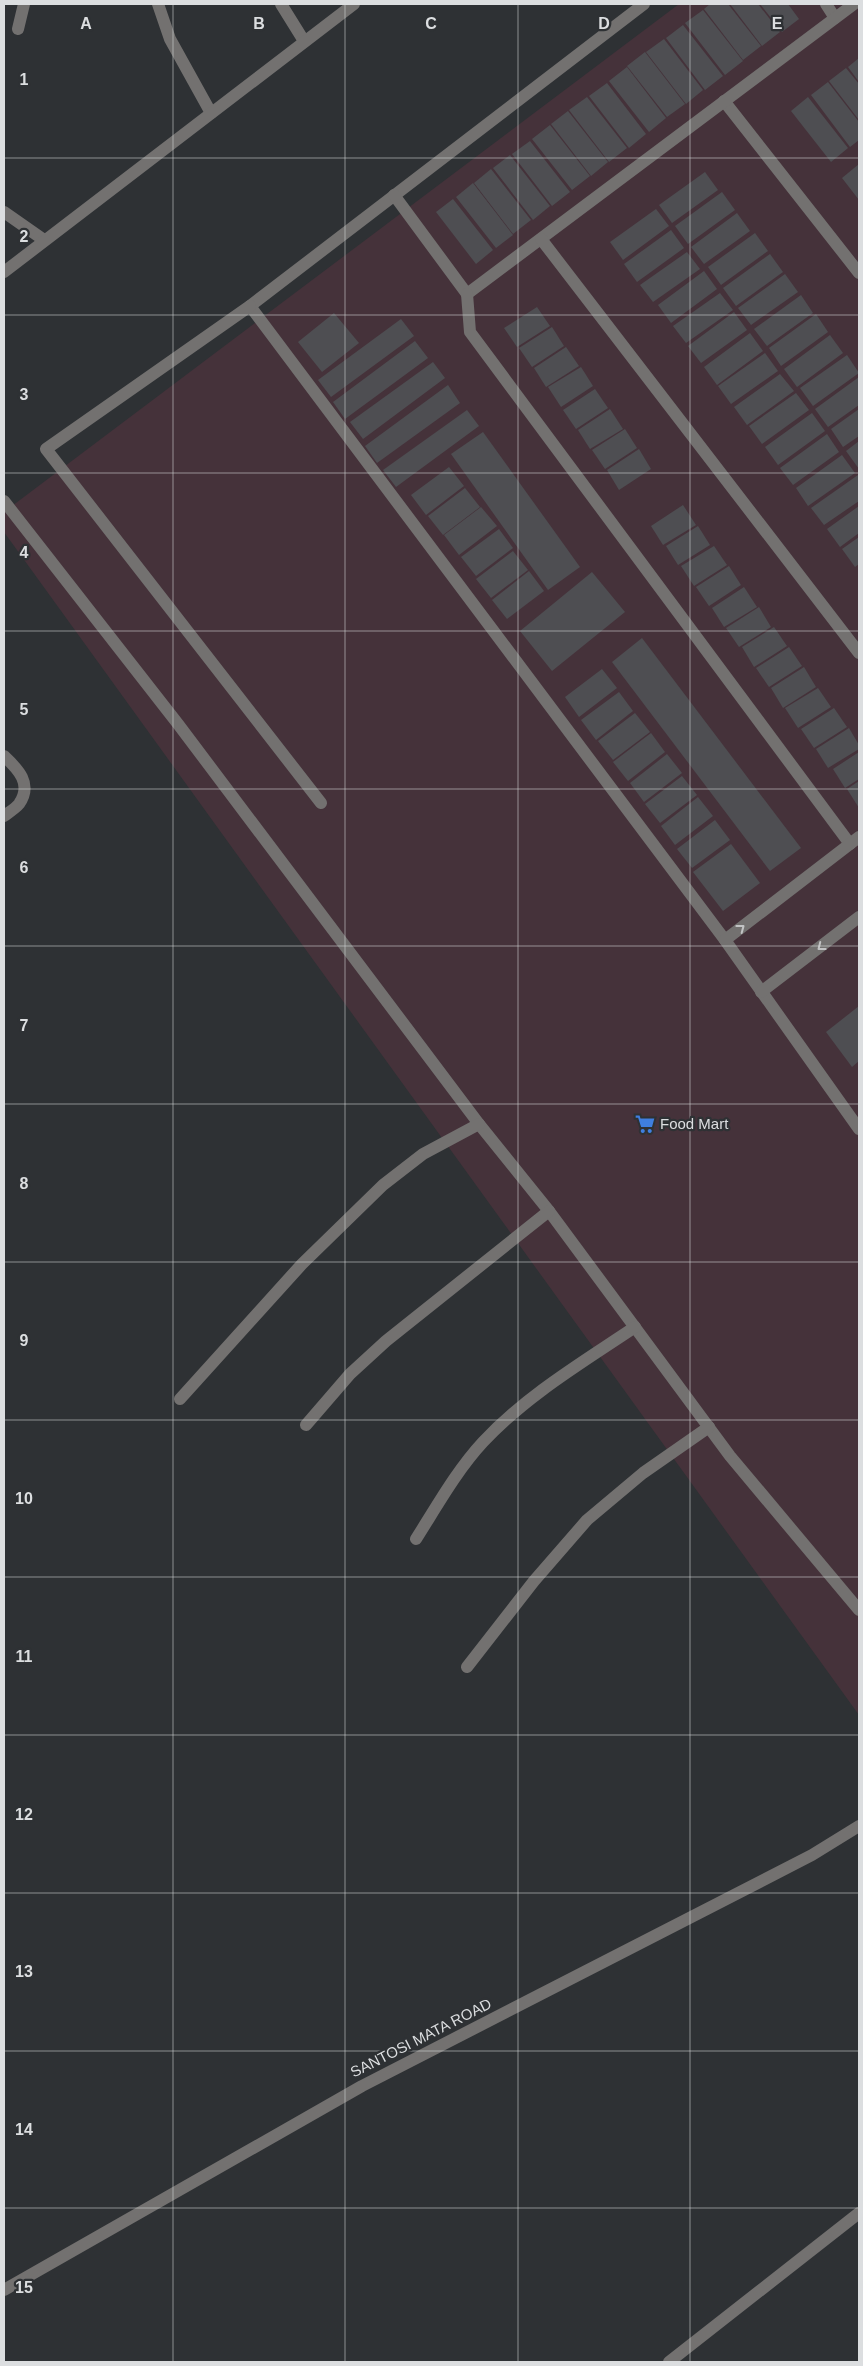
<svg xmlns="http://www.w3.org/2000/svg" width="863" height="2366" viewBox="0 0 863 2366" font-family="Helvetica,sans-serif">
	<style>
		.commercial { fill: #45323a }
		.building { fill: #4e4e52 }
		.lines { fill: none; stroke-linecap: round; stroke-linejoin: round }
		.minor { stroke: #737170; stroke-width: 12 }
		.oneway { stroke: #c2c3c4 }
		.grid { fill: none; stroke: #dcdee0; stroke-width: 1; stroke-opacity: 0.55 }
		.labels { text-anchor: middle; stroke-width: 4.5; stroke-linejoin: round; paint-order: stroke }
		.poi-label { font-size: 15px; fill: #dcdee0; stroke: #2e3134; text-anchor: start }
		.street-label { font-size: 15px; fill: #dcdee0; stroke: #2e3134 }
		.grid-label { font-size: 16px; text-anchor: middle; font-weight: bold; fill: #dcdee0; stroke: #2e3134; stroke-width: 4.5; stroke-linejoin: round; paint-order: stroke }
	</style>
	<rect width="100%" height="100%" fill="#2e3134"/>
	<!-- commercial -->
	<path class="commercial" d="M679,4h180v1711l-855,-1183v-20z"/>
	<!-- building -->
	<g class="building">
		<path d="M710,4h18l33,42 -18,14 -39,-51z"/>
		<path d="M730,4h28l22,28 -18,14z"/>
		<path d="M760,4h28l11,15 -17,13z"/>
		<path d="M703,10l40,51 -18,14 -40,-52z"/>
		<path d="M683,25l40,51 -18,14 -39,-52z"/>
		<path d="M664,39l39,51 -17,14 -40,-52z"/>
		<path d="M645,52l40,52 -18,13 -40,-51z"/>
		<path d="M859,58v24l-11,-15z"/>
		<path d="M627,67l39,51 -17,14 -40,-51z"/>
		<path d="M846,68l13,16v36l-30,-39z"/>
		<path d="M828,82l31,40v18l-9,7 -39,-52z"/>
		<path d="M607,83l39,51 -17,14 -40,-52z"/>
		<path d="M587,97l40,51 -18,14 -40,-52z"/>
		<path d="M808,97l40,51 -17,14 -40,-51z"/>
		<path d="M568,111l40,51 -17,14 -40,-52z"/>
		<path d="M550,125l40,51 -18,14 -40,-51z"/>
		<path d="M530,141l40,51 -18,14 -40,-52z"/>
		<path d="M510,155l40,51 -17,14 -40,-52z"/>
		<path d="M859,164v36l-17,-22z"/>
		<path d="M491,169l40,51 -18,14 -39,-51z"/>
		<path d="M705,172l13,18 -46,33 -13,-18z"/>
		<path d="M473,183l40,52 -17,13 -40,-51z"/>
		<path d="M722,192l13,18 -47,34 -13,-18z"/>
		<path d="M453,199l40,51 -17,14 -40,-52z"/>
		<path d="M656,209l13,17 -46,34 -13,-18z"/>
		<path d="M737,213l13,18 -46,33 -13,-17z"/>
		<path d="M671,230l13,18 -47,34 -13,-18z"/>
		<path d="M755,233l13,18 -47,34 -13,-18z"/>
		<path d="M687,252l13,17 -47,33 -13,-17z"/>
		<path d="M770,254l13,18 -47,34 -13,-18z"/>
		<path d="M704,271l13,18 -46,34 -13,-18z"/>
		<path d="M785,274l13,18 -47,33 -13,-17z"/>
		<path d="M720,293l13,17 -47,33 -13,-17z"/>
		<path d="M801,295l12,18 -46,33 -13,-17z"/>
		<path d="M537,307l13,19 -33,21 -13,-19z"/>
		<path d="M734,312l13,18 -46,33 -13,-17z"/>
		<path d="M334,313l25,30 -37,29 -24,-30z"/>
		<path d="M816,314l12,18 -47,34 -12,-18z"/>
		<path d="M401,319l13,17 -83,61 -13,-17z"/>
		<path d="M552,327l12,19 -32,21 -13,-19z"/>
		<path d="M750,333l13,18 -46,34 -13,-18z"/>
		<path d="M830,335l13,18 -46,34 -13,-18z"/>
		<path d="M415,341l13,17 -83,61 -12,-17z"/>
		<path d="M566,347l13,19 -33,21 -12,-19z"/>
		<path d="M765,353l13,18 -47,33 -13,-18z"/>
		<path d="M847,355l12,18 -46,33 -13,-18z"/>
		<path d="M433,362l12,16 -82,61 -13,-17z"/>
		<path d="M581,367l12,19 -32,21 -13,-20z"/>
		<path d="M780,374l14,17 -47,34 -13,-18z"/>
		<path d="M859,377v28l-31,22 -13,-18z"/>
		<path d="M448,385l12,18 -83,60 -12,-17z"/>
		<path d="M595,389l13,19 -32,21 -13,-19z"/>
		<path d="M796,393l13,17 -47,34 -13,-18z"/>
		<path d="M610,409l13,20 -33,20 -12,-19z"/>
		<path d="M859,409v27l-16,11 -12,-18z"/>
		<path d="M467,410l12,16 -83,61 -13,-17z"/>
		<path d="M812,413l13,18 -47,34 -13,-18z"/>
		<path d="M625,429l12,19 -32,21 -13,-19z"/>
		<path d="M483,432l97,135 -32,23 -97,-136z"/>
		<path d="M827,434l12,18 -46,33 -13,-17z"/>
		<path d="M859,441v28l-13,-18z"/>
		<path d="M639,449l12,20 -32,21 -12,-20z"/>
		<path d="M842,455l13,18 -47,33 -12,-18z"/>
		<path d="M449,467l15,19 -38,29 -15,-20z"/>
		<path d="M858,475l1,26 -35,24 -13,-17z"/>
		<path d="M465,488l15,19 -37,28 -15,-19z"/>
		<path d="M683,505l13,20 -33,20 -12,-19z"/>
		<path d="M859,506v27l-19,14 -13,-18z"/>
		<path d="M481,507l16,19 -38,29 -15,-20z"/>
		<path d="M698,526l12,19 -32,20 -12,-19z"/>
		<path d="M499,529l14,19 -37,28 -15,-19z"/>
		<path d="M859,537v27l-4,3 -13,-18z"/>
		<path d="M714,546l13,19 -33,21 -13,-20z"/>
		<path d="M513,551l15,19 -37,28 -15,-19z"/>
		<path d="M729,566l12,19 -32,21 -13,-19z"/>
		<path d="M529,571l15,20 -37,28 -15,-19z"/>
		<path d="M592,572l33,40 -73,59 -32,-40z"/>
		<path d="M744,587l13,20 -33,20 -12,-19z"/>
		<path d="M759,607l12,20 -32,20 -13,-19z"/>
		<path d="M774,627l13,19 -33,21 -12,-20z"/>
		<path d="M642,638l159,210 -31,23 -158,-209z"/>
		<path d="M789,647l13,19 -33,21 -13,-19z"/>
		<path d="M804,667l12,20 -33,21 -12,-20z"/>
		<path d="M602,669l15,19 -38,29 -14,-20z"/>
		<path d="M818,688l13,19 -33,21 -13,-20z"/>
		<path d="M619,692l14,19 -37,29 -15,-20z"/>
		<path d="M834,708l13,19 -33,21 -13,-19z"/>
		<path d="M635,713l15,19 -37,28 -15,-19z"/>
		<path d="M849,728l10,17v4l-31,19 -12,-19z"/>
		<path d="M651,733l14,19 -37,29 -15,-19z"/>
		<path d="M859,752v27l-14,9 -12,-19z"/>
		<path d="M667,754l15,19 -38,29 -14,-19z"/>
		<path d="M682,776l15,19 -37,28 -15,-19z"/>
		<path d="M859,781v27l-12,-19z"/>
		<path d="M698,797l15,19 -38,29 -14,-19z"/>
		<path d="M715,820l15,20 -38,28 -15,-19z"/>
		<path d="M731,844l29,39 -37,28 -30,-39z"/>
		<path d="M859,1006v55l-7,6 -26,-35z"/>
	</g>
	<g class="lines">
		<!-- minor -->
		<g class="minor">
			<path d="M158,4l12,35 41,74"/>
			<path d="M281,4l23,37"/>
			<path d="M644,4l-394,302 475,634"/>
			<path d="M826,4l9,14"/>
			<path d="M18,29l6,-25"/>
			<path d="M724,101l135,172"/>
			<path d="M394,195l73,99 387,-290"/>
			<path d="M4,212l40,28"/>
			<path d="M541,239l318,414"/>
			<path d="M4,272l350,-268"/>
			<path d="M467,294l3,38 380,512"/>
			<path d="M250,306l-204,143 275,354"/>
			<path d="M4,501l174,223 301,400 70,87 181,245 129,154"/>
			<path d="M4,756c14,13 29,28 15,48 -3,4 -11,9 -15,12"/>
			<path d="M859,837l-134,103 134,189"/>
			<path d="M761,992l98,-75"/>
			<path d="M180,1399l122,-135 81,-79 40,-31 56,-30"/>
			<path d="M306,1425l44,-51 36,-33 163,-130"/>
			<path d="M416,1539c21,-33 41,-69 67,-97 44,-47 100,-80 152,-115"/>
			<path d="M467,1667l67,-86 53,-61 56,-47 66,-46"/>
			<path d="M4,2290l358,-204 450,-231 47,-29"/>
			<path d="M669,2362l190,-149"/>
		</g>
	</g>
	<!-- one-way arrows -->
	<defs><path id="oneway-chevron" d="M-2-3.5L2.5 0L-2 3.5" fill="none" stroke-width="1.6" stroke-linecap="round" stroke-linejoin="round" transform="scale(1.25)"/></defs>
	<g class="oneway">
		<use href="#oneway-chevron" transform="translate(741 928) rotate(-37)"/>
		<use href="#oneway-chevron" transform="translate(821 947) rotate(142)"/>
	</g>
	<!-- grid -->
	<path class="grid" d="M173,4v2358M345,4v2358M518,4v2358M690,4v2358M4,158h855M4,315h855M4,473h855M4,631h855M4,789h855M4,946h855M4,1104h855M4,1262h855M4,1420h855M4,1577h855M4,1735h855M4,1893h855M4,2051h855M4,2208h855"/>
	<!-- icons -->
	<defs>
		<symbol id="supermarket-bare" viewBox="-9 -9 18 18"><path d="M-6-5.5h2.5l.6 2H6L4.5 2H-2.5L-4.4-4H-6ZM-1.5 3.2a1.3 1.3 0 1 0 .1 0ZM3 3.2a1.3 1.3 0 1 0 .1 0Z" fill="#3f7fe0" stroke="#2e3134" stroke-width="2.5" paint-order="stroke"/></symbol>
	</defs>
	<g fill-rule="evenodd">
		<use href="#supermarket-bare" x="631" y="1110" width="28" height="28"/>
	</g>
	<g class="labels">
		<!-- poi labels -->
		<g class="poi-label">
			<text x="660" y="1129">Food Mart</text>
		</g>
		<!-- street labels -->
		<g class="street-label">
			<text transform="translate(421 2038) rotate(-27)" y="5">SANTOSI MATA ROAD</text>
		</g>
	</g>
	<g class="grid-label">
		<text x="86" y="29">A</text>
		<text x="259" y="29">B</text>
		<text x="431" y="29">C</text>
		<text x="604" y="29">D</text>
		<text x="777" y="29">E</text>
		<text x="24" y="85">1</text>
		<text x="24" y="242">2</text>
		<text x="24" y="400">3</text>
		<text x="24" y="558">4</text>
		<text x="24" y="715">5</text>
		<text x="24" y="873">6</text>
		<text x="24" y="1031">7</text>
		<text x="24" y="1189">8</text>
		<text x="24" y="1346">9</text>
		<text x="24" y="1504">10</text>
		<text x="24" y="1662">11</text>
		<text x="24" y="1820">12</text>
		<text x="24" y="1977">13</text>
		<text x="24" y="2135">14</text>
		<text x="24" y="2293">15</text>
	</g>
	<!-- border -->
	<rect width="863" height="2366" fill="none" stroke="#dcdee0" stroke-width="10"/>
</svg>
